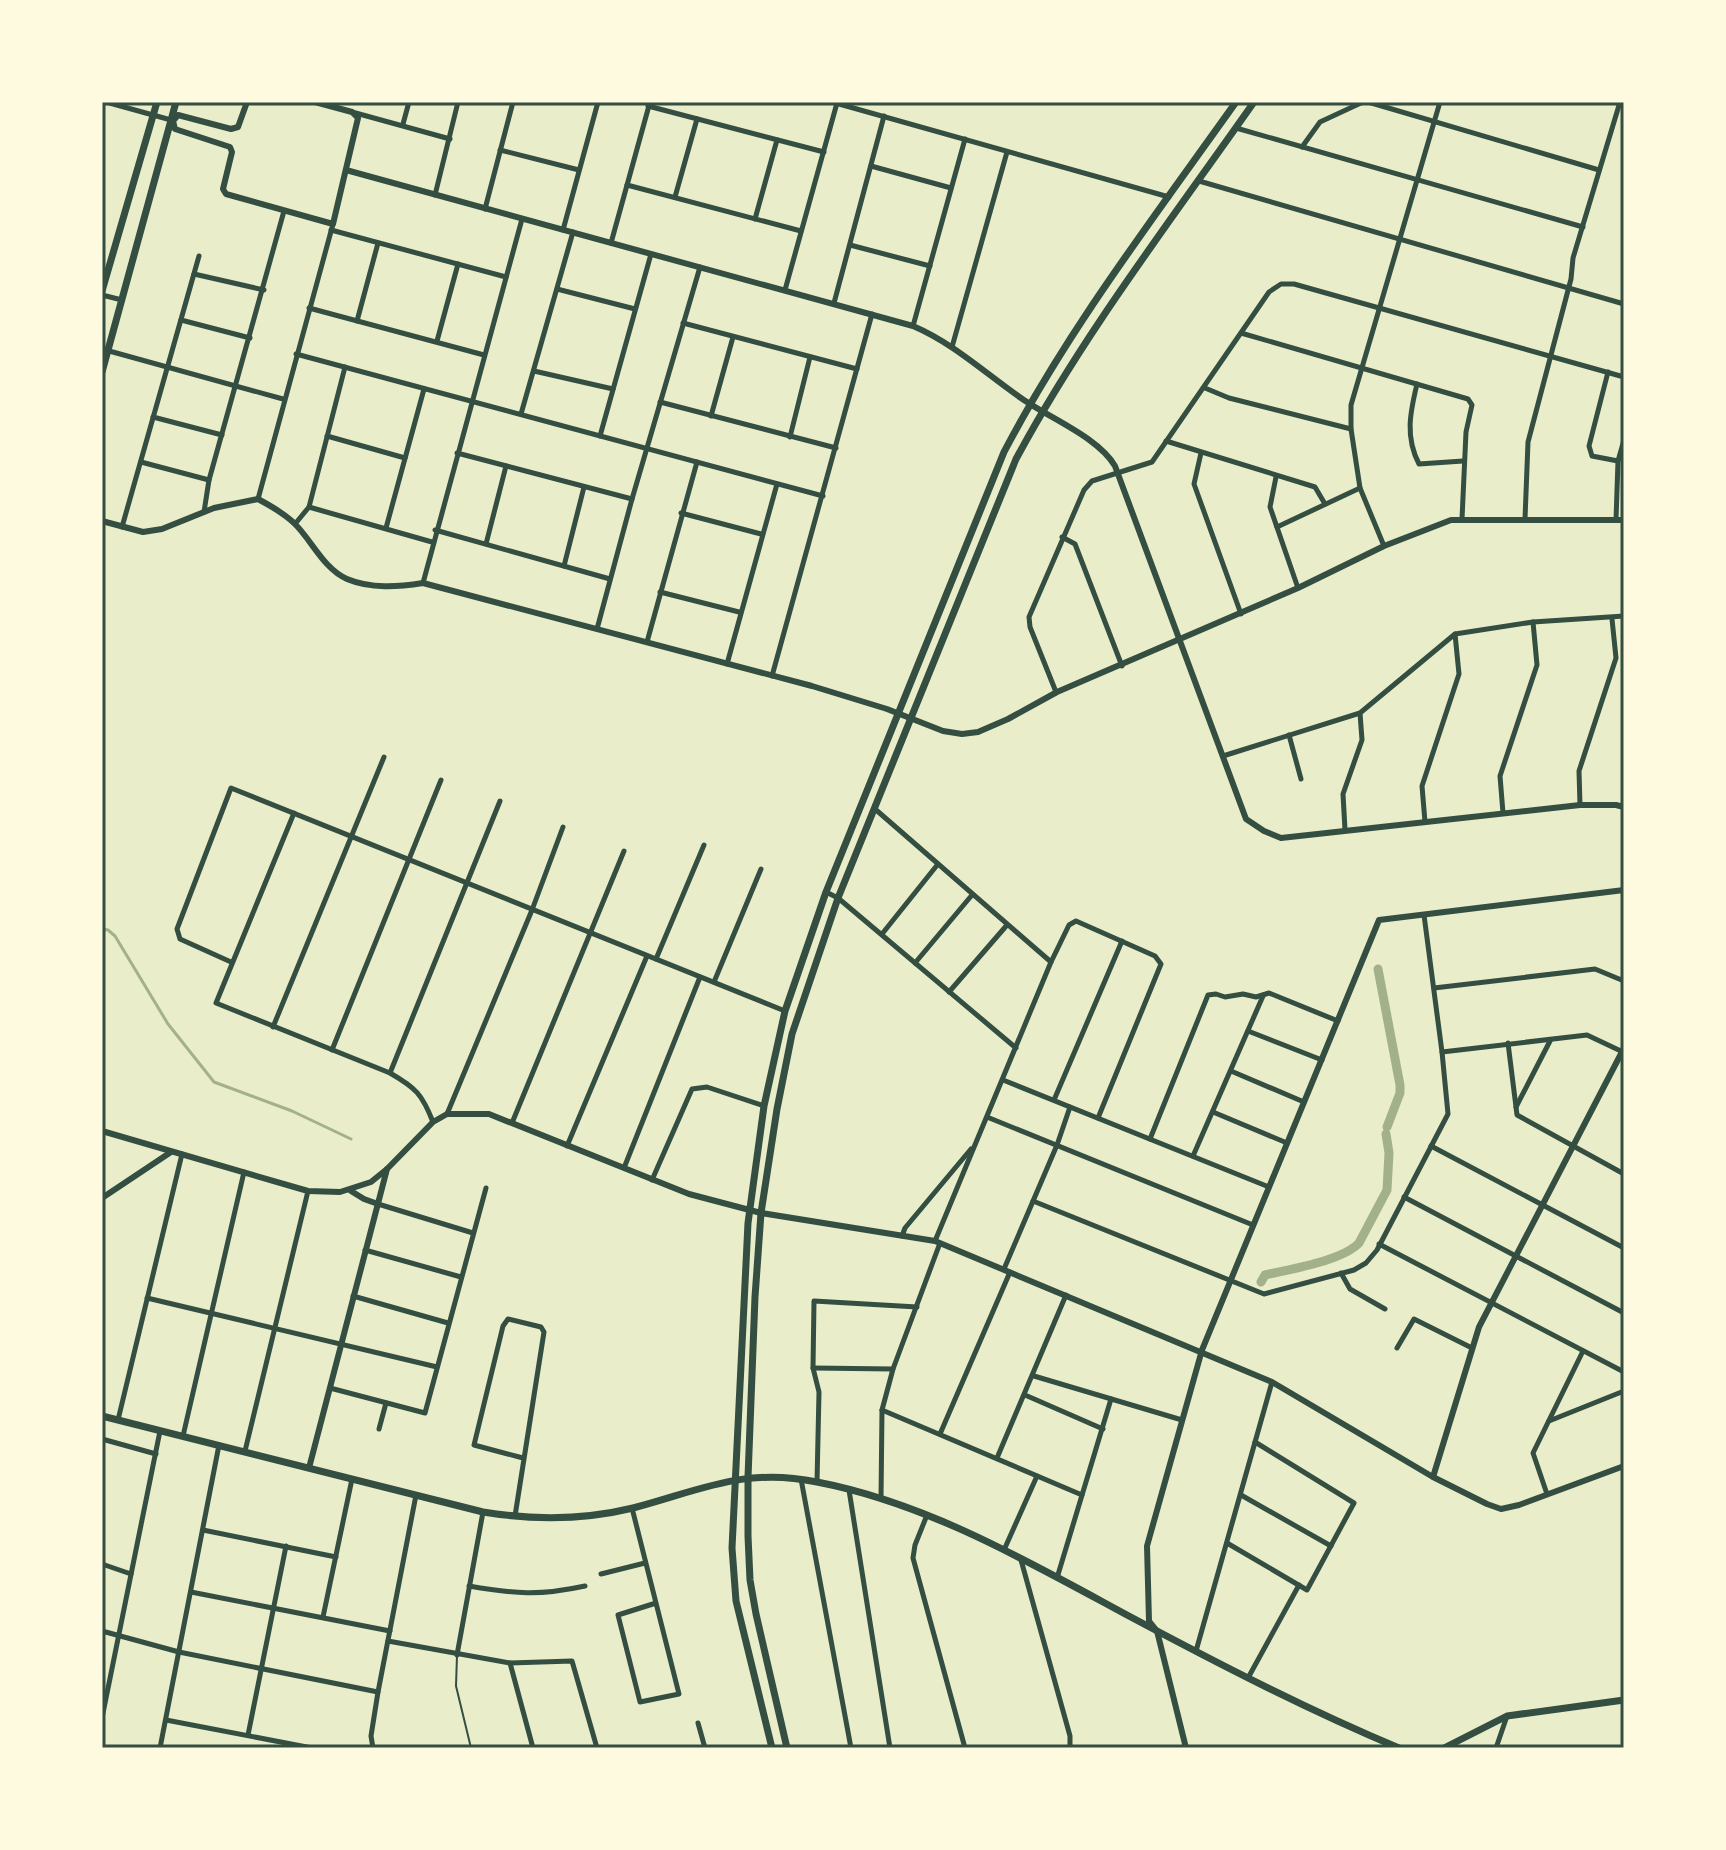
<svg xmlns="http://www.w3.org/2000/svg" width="1726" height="1850" viewBox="0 0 1726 1850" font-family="Commissioner,sans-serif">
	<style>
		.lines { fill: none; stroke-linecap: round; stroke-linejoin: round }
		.stream { stroke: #a3b18a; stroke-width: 3 }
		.canal { stroke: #a3b18a; stroke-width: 9 }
		.service { stroke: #344e41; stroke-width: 2 }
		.minor { stroke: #344e41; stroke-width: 5 }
		.tertiary { stroke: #344e41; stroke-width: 6 }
		.secondary { stroke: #344e41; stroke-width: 7 }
		.primary { stroke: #344e41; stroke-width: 7 }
		.neatline { fill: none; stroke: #344e41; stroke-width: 3 }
	</style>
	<rect width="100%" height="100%" fill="#e9edc9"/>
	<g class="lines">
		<!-- stream -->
		<path class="stream" d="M102,929l6,1 7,6 53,88 46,58 78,29 59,28"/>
		<!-- canal -->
		<g class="canal">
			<path d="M1378,969l22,116v8l-13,34"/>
			<path d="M1261,1282l4,-7c25,-6 77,-14 94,-32l28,-53 2,-37 -3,-19"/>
		</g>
		<!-- service -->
		<path class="service" d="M457,1655l-1,31 15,62"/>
		<!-- minor -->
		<g class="minor">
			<path d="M106,102l65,18"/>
			<path d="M832,102l337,95"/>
			<path d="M1368,102l231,68"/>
			<path d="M648,106l176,46"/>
			<path d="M352,112l98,27"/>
			<path d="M403,124l6,-22"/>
			<path d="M1236,128l347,99"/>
			<path d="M1302,147l18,-25 43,-20"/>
			<path d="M500,150l79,20"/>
			<path d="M871,166l80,22"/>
			<path d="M1199,181l425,123"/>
			<path d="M627,185l174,46"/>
			<path d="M435,195l23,-93"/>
			<path d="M675,197l22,-78"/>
			<path d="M485,209l28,-107"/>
			<path d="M755,219l22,-79"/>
			<path d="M331,230l175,47"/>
			<path d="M563,230l35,-128"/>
			<path d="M611,243l39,-141"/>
			<path d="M850,245l80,21"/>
			<path d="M194,274l70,16"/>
			<path d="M557,289l78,20"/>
			<path d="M785,290l52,-187"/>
			<path d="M102,295l20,5"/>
			<path d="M834,303l50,-187"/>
			<path d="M309,308l175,47"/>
			<path d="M181,320l69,18"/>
			<path d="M357,321l21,-78"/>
			<path d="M683,323l174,46"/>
			<path d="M913,326l52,-187"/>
			<path d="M1241,333l227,66 4,6 -6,27 -4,87"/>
			<path d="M437,341l21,-77"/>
			<path d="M952,347l55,-195"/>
			<path d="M102,349l181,50"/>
			<path d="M296,354l527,142"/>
			<path d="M534,371l79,18"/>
			<path d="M1608,372l-19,74 3,10 26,5"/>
			<path d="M1417,384c-7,29 -12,53 2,80l44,-3"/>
			<path d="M1205,388l24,10 122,31"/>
			<path d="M660,402l176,46"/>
			<path d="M521,414l52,-182"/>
			<path d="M711,416l22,-79"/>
			<path d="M153,417l69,18"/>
			<path d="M327,436l78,22"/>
			<path d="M600,436l51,-182"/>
			<path d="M790,437l20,-80"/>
			<path d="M1166,441l149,46 10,17"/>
			<path d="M457,453l175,46"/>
			<path d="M1201,453l-7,31 47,130"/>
			<path d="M141,462l68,18"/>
			<path d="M1276,477l-6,30 28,81"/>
			<path d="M258,499l75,-275"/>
			<path d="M309,507l123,35"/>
			<path d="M204,512l5,-32 75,-269"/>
			<path d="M681,513l80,21"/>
			<path d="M1525,519l3,-77 43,-163 2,-21 47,-156"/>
			<path d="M1616,520l2,-59 6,-21"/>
			<path d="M295,524l14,-17 36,-140"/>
			<path d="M122,527l77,-271"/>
			<path d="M1277,527l83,-39"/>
			<path d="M386,528l38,-139"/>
			<path d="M435,530l175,49"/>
			<path d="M1062,537l13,7 47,122"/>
			<path d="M486,544l20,-78"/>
			<path d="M1384,546l-24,-58 -9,-59v-24l89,-303"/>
			<path d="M564,566l20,-79"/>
			<path d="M423,583l99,-364"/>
			<path d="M660,592l79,20"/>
			<path d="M597,629l35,-130 68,-232"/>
			<path d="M647,642l50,-180"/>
			<path d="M727,664l50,-180"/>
			<path d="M772,676l100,-362"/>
			<path d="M1056,692l-26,-65 -1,-10 55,-127 8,-9 60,-19 117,-170 12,-8h13l330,93"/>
			<path d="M1289,735l12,44"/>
			<path d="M1223,756l137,-43 95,-79 78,-12 91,-6"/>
			<path d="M1580,805l-1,-34 37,-113 -4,-39"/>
			<path d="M875,809l176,153"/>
			<path d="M294,813l-78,190 174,70c26,15 32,21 43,49"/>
			<path d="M1503,813l-3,-37 37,-111 -4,-43"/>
			<path d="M1425,822l-3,-36 37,-112 -4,-40"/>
			<path d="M1345,830l-2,-36 19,-54 -2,-27"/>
			<path d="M826,892l12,6 178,150"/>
			<path d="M882,934l56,-70"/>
			<path d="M656,959l48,-114"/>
			<path d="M231,962l-51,-23 -3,-10 54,-141 554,223"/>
			<path d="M915,963l57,-68"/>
			<path d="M714,982l47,-113"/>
			<path d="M1434,988l161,-19 29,12"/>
			<path d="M949,992l58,-67"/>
			<path d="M273,1027l111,-270"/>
			<path d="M1248,1031l74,29"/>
			<path d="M1508,1043l9,72 107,59"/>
			<path d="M332,1050l109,-270"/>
			<path d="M1442,1052l145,-17 36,17"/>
			<path d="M1231,1071l73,31"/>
			<path d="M390,1073l110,-272"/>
			<path d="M1003,1080l266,107"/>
			<path d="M1054,1100l68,-159"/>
			<path d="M1516,1107l34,-66"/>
			<path d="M1213,1112l74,31"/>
			<path d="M447,1114l85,-204 31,-83"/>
			<path d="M987,1117l266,108"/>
			<path d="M512,1123l112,-272"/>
			<path d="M1150,1139l58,-144 8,-1 9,3 18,-3 13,3 13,-4 69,28"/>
			<path d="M567,1146l80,-190"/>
			<path d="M1431,1146l193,102"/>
			<path d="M1193,1156l70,-160"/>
			<path d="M624,1168l76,-191"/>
			<path d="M652,1180l40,-91 15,-2 57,19"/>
			<path d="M1404,1197l220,116"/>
			<path d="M1033,1201l231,93 90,-24 12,-7 11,-13 71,-136 -6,-62 -18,-137"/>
			<path d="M378,1204l95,29"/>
			<path d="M902,1236l3,-8 66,-79"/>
			<path d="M935,1241l116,-279 18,-37 7,-4 79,35 6,8 -63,154"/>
			<path d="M1379,1244l245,128"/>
			<path d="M365,1250l96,27"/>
			<path d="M1004,1269l53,-124 13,-38"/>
			<path d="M1341,1273l9,16 35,20"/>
			<path d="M353,1296l95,27"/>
			<path d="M147,1298l290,69"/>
			<path d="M1397,1348l17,-29 58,29"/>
			<path d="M813,1368l80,1"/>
			<path d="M1034,1376l148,44"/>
			<path d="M330,1388l95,25 61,-225"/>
			<path d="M1025,1395l78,34"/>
			<path d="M882,1410l200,85"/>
			<path d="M118,1420l64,-266"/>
			<path d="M1549,1421l75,-30"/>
			<path d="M379,1429l7,-26"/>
			<path d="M940,1434l70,-162"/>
			<path d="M183,1436l61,-264"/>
			<path d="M102,1439l54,15"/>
			<path d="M245,1451l63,-260"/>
			<path d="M997,1458l69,-163"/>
			<path d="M801,1479l50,269"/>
			<path d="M817,1482l2,-90 -6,-24 1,-67 103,6"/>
			<path d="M849,1490l41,258"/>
			<path d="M1547,1494l-14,-41 50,-102"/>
			<path d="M1241,1495l90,51"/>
			<path d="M881,1499l1,-89 11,-41 47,-126"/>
			<path d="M632,1508l47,186 -39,8 -22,-87 38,-12"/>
			<path d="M927,1515l-12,30 -2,13 52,190"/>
			<path d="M515,1516l29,-184 -3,-5 -33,-8 -5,7 -29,119 49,13"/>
			<path d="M203,1530l133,27"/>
			<path d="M1227,1543l80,47 47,-87 -99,-61"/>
			<path d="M1004,1550l33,-74"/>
			<path d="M1021,1560l49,176v12"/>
			<path d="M102,1564l29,10"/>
			<path d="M601,1574l44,-11"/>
			<path d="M1057,1578l54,-179"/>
			<path d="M469,1586c46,8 70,10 116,0"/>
			<path d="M191,1592l199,39"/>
			<path d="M323,1617l29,-138"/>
			<path d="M102,1631l77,21 199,40"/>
			<path d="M388,1641l122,22 62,-2 25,87"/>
			<path d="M1196,1651l76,-269"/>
			<path d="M457,1655l26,-143"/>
			<path d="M510,1663l23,85"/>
			<path d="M1248,1678l51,-93"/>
			<path d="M102,1718l58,-287"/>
			<path d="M166,1720l146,28"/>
			<path d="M698,1723l7,25"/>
			<path d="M248,1735l38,-189"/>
			<path d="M160,1748l59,-303"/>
			<path d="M373,1748l-2,-12 7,-44 38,-197"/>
			<path d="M1496,1748l11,-32"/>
		</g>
		<!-- tertiary -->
		<g class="tertiary">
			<path d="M247,102l-9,25 -7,2 -53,-14 -5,6 2,8 55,18 2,5 -9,37 3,5 107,30 25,-106 -6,-6 -37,-10"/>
			<path d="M346,170l567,156c40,17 72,47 108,72 28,20 77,39 94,68l131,353 18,12 17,7 299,-33h36l8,2"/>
			<path d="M102,521l41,11 19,-3 52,-21 44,-9c13,7 27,15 37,25 17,17 29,45 52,55 24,10 51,8 76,4l389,103 75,23 56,22 19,3 16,-2 30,-13 49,-27 241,-104 86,-42 67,-26h173"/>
			<path d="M102,1131l206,60 32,1 31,-10 16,-13 46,-47 14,-8h42l200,80 72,19 174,28 337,141 161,95 54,27 14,5 18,-4 105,-39"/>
			<path d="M351,1191l13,8 14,5"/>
			<path d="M102,1198l69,-46"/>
			<path d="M309,1468l78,-299"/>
			<path d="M1433,1477l46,-150 145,-279"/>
			<path d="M1186,1748l-29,-117 -8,-10 -2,-75 55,-196 177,-430 245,-30"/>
		</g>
		<!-- secondary -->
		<g class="secondary">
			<path d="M102,291l55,-189"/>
			<path d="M102,372l74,-270"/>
			<path d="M102,1416l381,96c49,8 101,8 150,-4 68,-18 111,-41 184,-26 110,21 212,80 310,133 90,48 179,94 272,133"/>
			<path d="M1444,1748l63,-32 117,-16"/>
		</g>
		<!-- primary -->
		<g class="primary">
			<path d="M1617,102l7,2"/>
			<path d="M772,1748l-36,-147 -4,-53 16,-325 16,-117 21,-95 41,-119 178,-440c65,-124 151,-236 232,-350"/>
			<path d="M787,1748l-31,-134 -6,-34 -2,-44v-59l7,-180 6,-84 16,-104 15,-75 46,-136 178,-439c68,-126 156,-240 238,-357"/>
		</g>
	</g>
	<!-- border -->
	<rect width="1726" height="1850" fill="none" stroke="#fefae0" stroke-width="208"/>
	<rect x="104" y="104" width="1518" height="1642" class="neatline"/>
</svg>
